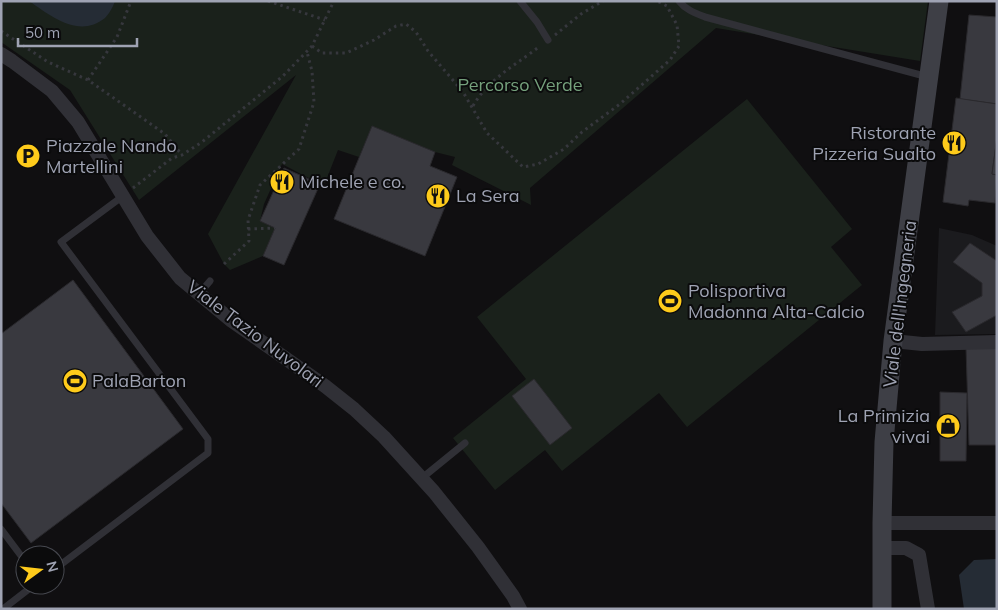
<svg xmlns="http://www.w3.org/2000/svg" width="998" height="610" viewBox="0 0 998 610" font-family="Mulish,sans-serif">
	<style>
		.built { fill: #1b1b1e }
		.green { fill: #1a211b }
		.water { fill: #252c35 }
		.building { fill: #39393f; stroke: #2a292d }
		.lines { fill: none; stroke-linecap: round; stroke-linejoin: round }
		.path { stroke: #36373d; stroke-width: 3; stroke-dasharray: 2.5 4; stroke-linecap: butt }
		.lane { stroke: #303036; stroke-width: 7 }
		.street { stroke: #303036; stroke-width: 14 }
		.secondary { stroke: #3e3f46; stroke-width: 19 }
		.labels { text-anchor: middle; stroke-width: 4; stroke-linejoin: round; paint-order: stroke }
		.park-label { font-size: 18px; fill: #75a07c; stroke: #0b0b0c }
		.poi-label { font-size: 18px; fill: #9fa3b3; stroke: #0b0b0c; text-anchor: start }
		.street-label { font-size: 18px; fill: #9fa3b3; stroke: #0b0b0c }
	</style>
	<rect width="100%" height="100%" fill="#100f11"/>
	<!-- built -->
	<path class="built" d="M939,228l33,7 25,11v88l-62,1z"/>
	<!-- green -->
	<g class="green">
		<path d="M1,1h927l-8,60 -204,-33 -186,160 1,17 -79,-40 3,-8 -20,-5 -63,-26 -13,31 -21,-7 -13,33 -5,1 -38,-20 -18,40 -4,17 15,7 -12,28 -33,14 -6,-6 -16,-30 88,-159 -157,125 -69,-110 -69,-48z"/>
		<path d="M747,99l105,130 -21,18 31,38 -175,142 -28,-34 -97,78 -17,-21 -50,40 -42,-52 73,-59 -49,-62z"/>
	</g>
	<!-- water -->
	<g class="water">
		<path d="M29,1h86c-2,6 -6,13 -10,17 -26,21 -54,-2 -76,-17z"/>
		<path d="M997,559v50h-33l-5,-34 15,-15z"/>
	</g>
	<!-- building -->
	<g class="building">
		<path d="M969,15l28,2v87l-37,-5z"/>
		<path d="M956,98l41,6v33l-5,37 5,1 -2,28 -26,-3 -1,6 -25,-4z"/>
		<path d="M372,126l63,26 -5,14 27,11 -32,79 -91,-37z"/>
		<path d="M997,137v38l-5,-1z"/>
		<path d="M284,168l36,16 -36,81 -21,-9 12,-28 -15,-7z"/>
		<path d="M970,243l27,18v54l-31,17 -14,-20 30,-16v-13l-29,-21z"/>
		<path d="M73,280l110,149 -152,114 -30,-40v-169z"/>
		<path d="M966,347h31v98h-28z"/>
		<path d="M534,379l38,49 -22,17 -38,-49z"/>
		<path d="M940,392l27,1 -1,68h-26z"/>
	</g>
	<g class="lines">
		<!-- path -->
		<g class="path">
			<path d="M268,1l57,19"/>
			<path d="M1,31l47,31 40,18 77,54 17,21"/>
			<path d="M555,35l26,-21 22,-13"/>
			<path d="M312,46l10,7h24l28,-13 22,-14 10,-2 10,8 12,19 35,41 24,41 36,34 15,-3 26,-15 18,-17 38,-28 50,-44 9,-14 -2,-21 -10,-19 -10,-5"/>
			<path d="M88,80l29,-43 14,-36"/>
			<path d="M473,106c15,-27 43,-41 67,-60"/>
			<path d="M133,188l39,-30 10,-3 20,-13 81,-66 29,-30 22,-45"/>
			<path d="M248,229l27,-1"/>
			<path d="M224,264l25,-23 -1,-21 12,-35 39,-36 15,-47 -2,-31 -5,-19"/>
		</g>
		<!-- lane -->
		<g class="lane">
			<path d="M520,1l17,21 11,18"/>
			<path d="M679,1c7,9 16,12 26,16l223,60"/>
			<path d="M199,294l11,-13"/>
			<path d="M422,478l43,-35"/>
			<path d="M1,529l24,32"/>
			<path d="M55,569l153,-116v-14l-147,-197 62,-46"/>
			<path d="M3,609l31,-24"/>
		</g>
		<!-- street -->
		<g class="street">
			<path d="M1,54l11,7 40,30 26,31 69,114 33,42 52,43 93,65 29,23 30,28 50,55 44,55 35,49 7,13"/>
			<path d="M893,341l29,3 75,-2"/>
			<path d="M882,523h115"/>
			<path d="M881,548h25l13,7 9,54"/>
		</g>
		<!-- secondary -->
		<path class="secondary" d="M882,609v-86l2,-81 9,-101 46,-340"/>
	</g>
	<!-- icons -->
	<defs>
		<symbol id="restaurant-disc" viewBox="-11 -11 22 22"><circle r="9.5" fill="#fecb1b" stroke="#0b0b0c"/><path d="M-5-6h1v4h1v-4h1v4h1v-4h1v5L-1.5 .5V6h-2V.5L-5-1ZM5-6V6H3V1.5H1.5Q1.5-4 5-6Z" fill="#111"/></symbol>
		<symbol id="parking-disc" viewBox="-11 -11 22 22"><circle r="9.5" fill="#fecb1b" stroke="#0b0b0c"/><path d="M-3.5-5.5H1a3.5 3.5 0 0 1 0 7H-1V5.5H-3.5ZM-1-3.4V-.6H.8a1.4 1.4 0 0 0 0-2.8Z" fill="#111"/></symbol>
		<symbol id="stadium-disc" viewBox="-11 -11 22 22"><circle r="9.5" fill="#fecb1b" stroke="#0b0b0c"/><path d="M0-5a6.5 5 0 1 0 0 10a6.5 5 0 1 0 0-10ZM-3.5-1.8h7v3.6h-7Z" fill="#111"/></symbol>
		<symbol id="shop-disc" viewBox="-11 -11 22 22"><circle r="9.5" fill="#fecb1b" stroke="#0b0b0c"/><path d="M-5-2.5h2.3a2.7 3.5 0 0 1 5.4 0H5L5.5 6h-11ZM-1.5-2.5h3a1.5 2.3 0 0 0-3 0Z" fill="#111"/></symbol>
	</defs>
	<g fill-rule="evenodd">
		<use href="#restaurant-disc" x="940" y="129" width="28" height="28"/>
		<use href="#parking-disc" x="14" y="142" width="28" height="28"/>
		<use href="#restaurant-disc" x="268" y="168" width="28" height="28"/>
		<use href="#restaurant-disc" x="424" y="182" width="28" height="28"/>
		<use href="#stadium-disc" x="656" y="287" width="28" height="28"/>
		<use href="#stadium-disc" x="61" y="367" width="28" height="28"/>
		<use href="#shop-disc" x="934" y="412" width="28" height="28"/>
	</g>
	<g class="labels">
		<!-- park labels -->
		<g class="park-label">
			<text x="520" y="91">Percorso Verde</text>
		</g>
		<!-- poi labels -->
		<g class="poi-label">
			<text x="936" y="139" text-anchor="end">Ristorante<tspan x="936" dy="21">Pizzeria Sualto</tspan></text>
			<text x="46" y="152">Piazzale Nando<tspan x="46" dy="21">Martellini</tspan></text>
			<text x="300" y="188">Michele e co.</text>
			<text x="456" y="202">La Sera</text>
			<text x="688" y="297">Polisportiva<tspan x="688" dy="21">Madonna Alta-Calcio</tspan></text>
			<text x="92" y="387">PalaBarton</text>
			<text x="930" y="422" text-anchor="end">La Primizia<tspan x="930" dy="21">vivai</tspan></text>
		</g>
		<!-- street labels -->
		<g class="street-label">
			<text transform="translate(900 304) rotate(-83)" y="6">Viale dell'Ingegneria</text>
			<text transform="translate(255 334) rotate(37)" y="6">Viale Tazio Nuvolari</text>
		</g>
	</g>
	<!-- border -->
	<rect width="998" height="610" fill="none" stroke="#9fa3b3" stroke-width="5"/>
	<!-- north arrow -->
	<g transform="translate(40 570) rotate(75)"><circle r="24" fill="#0b0b0c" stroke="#46484f"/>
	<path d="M0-4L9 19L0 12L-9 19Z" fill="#fecb1b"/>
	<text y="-8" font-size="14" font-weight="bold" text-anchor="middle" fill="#9fa3b3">N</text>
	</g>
	<!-- scale -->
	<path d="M18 38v8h119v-8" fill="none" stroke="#9fa3b3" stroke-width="2.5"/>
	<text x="25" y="38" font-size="15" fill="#9fa3b3" stroke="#0b0b0c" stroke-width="4" paint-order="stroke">50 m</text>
</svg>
